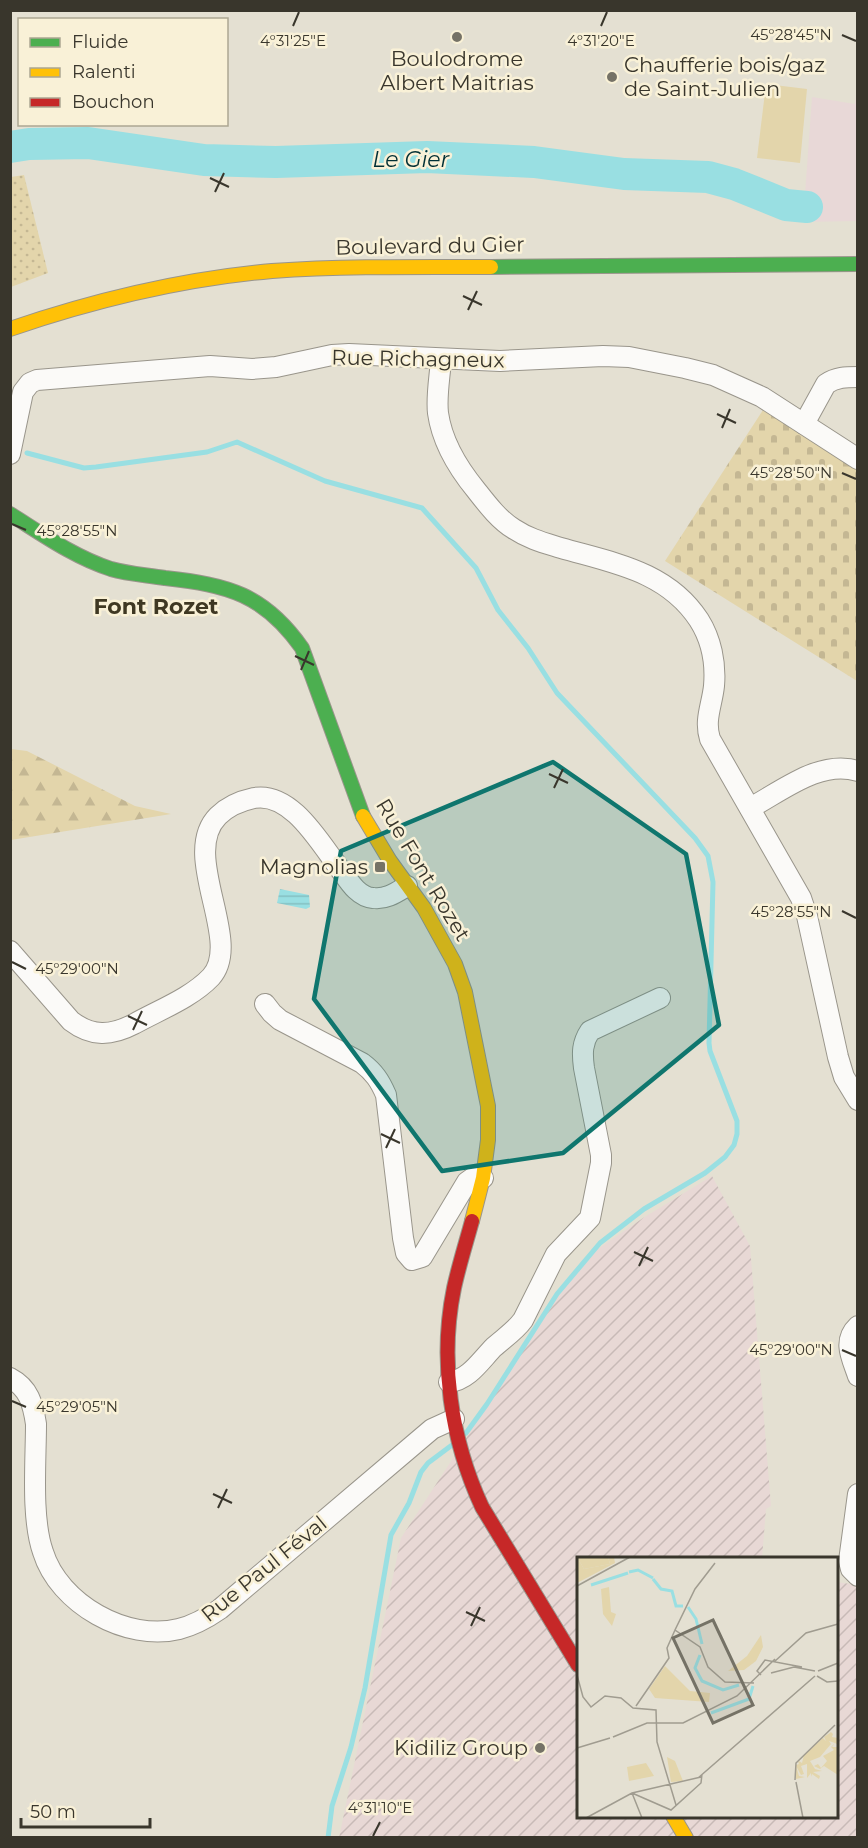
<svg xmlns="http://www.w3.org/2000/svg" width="868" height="1848" viewBox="0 0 868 1848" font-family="Montserrat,sans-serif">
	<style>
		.commercial { fill: #e8d8d7 }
		.industrial { fill: url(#industrial-furrows) }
		.forest { fill: url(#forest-firs) }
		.cemetery { fill: url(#cemetery-stones) }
		.park { fill: url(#park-dots) }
		.garden { fill: #e3d5ab }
		.water { fill: url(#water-rules) }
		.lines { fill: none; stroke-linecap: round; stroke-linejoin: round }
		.stream { stroke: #99dfe2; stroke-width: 5 }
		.river { stroke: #99dfe2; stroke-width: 32 }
		.street-casing { stroke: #99958b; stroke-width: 22 }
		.fast-casing { stroke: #99958b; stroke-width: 16 }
		.slow-casing { stroke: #99958b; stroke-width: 16 }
		.jam-casing { stroke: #99958b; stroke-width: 16 }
		.street { stroke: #fbfaf8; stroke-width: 20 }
		.fast { stroke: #4caf50; stroke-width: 14 }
		.slow { stroke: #ffc107; stroke-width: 14 }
		.jam { stroke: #c62828; stroke-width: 14 }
		.marked { fill: #0f766e; fill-opacity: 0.2; stroke: #0f766e; stroke-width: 4.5; stroke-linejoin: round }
		.ticks { fill: none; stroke: #39362c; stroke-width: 2 }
		.poi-dot { fill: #757266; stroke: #f9f1d7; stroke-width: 2 }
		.labels { text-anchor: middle; stroke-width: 5; stroke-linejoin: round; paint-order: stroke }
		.poi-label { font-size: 21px; fill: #39362c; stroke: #f9f1d7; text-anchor: end }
		.street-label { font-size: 21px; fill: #39362c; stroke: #f9f1d7 }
		.water-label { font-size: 22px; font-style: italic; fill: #003035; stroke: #f9f1d7 }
		.neighbourhood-label { font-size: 22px; font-weight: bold; fill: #3f3823; stroke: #f9f1d7 }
		.inset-river { fill: none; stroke: #99dfe2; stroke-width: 3 }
		.inset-road { fill: none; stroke: #a09c90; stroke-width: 1.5 }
		.view { fill: #757266; fill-opacity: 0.15; stroke: #757266; stroke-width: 3 }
		.inset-edge { fill: none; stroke: #39362c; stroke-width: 3 }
		.ticks-label { font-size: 15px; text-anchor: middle; fill: #39362c; stroke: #f9f1d7; stroke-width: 5; stroke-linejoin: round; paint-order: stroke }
	</style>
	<defs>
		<pattern id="industrial-furrows" width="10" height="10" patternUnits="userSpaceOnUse" patternTransform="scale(1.5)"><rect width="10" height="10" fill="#e8d8d5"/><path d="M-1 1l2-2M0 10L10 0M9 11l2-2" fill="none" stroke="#c8bab7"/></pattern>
		<pattern id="forest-firs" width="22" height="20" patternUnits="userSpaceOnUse" patternTransform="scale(1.5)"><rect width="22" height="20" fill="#e3d5ab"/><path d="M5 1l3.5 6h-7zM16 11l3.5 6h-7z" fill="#c4b793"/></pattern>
		<pattern id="cemetery-stones" width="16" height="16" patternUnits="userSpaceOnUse" patternTransform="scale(1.5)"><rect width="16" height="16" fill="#e3d5ab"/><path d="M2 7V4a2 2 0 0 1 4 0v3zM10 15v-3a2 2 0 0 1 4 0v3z" fill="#c4b793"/></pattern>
		<pattern id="park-dots" width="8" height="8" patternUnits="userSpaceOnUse" patternTransform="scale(1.5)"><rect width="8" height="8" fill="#e3d5ab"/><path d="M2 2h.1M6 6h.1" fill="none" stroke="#c4b793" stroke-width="1.8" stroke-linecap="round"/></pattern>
		<pattern id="water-rules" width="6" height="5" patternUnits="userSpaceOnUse" patternTransform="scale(1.5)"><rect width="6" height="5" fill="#99dfe2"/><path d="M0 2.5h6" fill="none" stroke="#85c0c2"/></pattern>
	</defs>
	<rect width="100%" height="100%" fill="#e4e0d2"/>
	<!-- commercial -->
	<path class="commercial" d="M857,87v134l-54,1 9,-125 43,7z"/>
	<!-- industrial -->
	<path class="industrial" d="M712,1176l38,70 21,260 -5,3 -4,49h-184v258h258l1,-234 20,3v252l-518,1 62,-300 181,-278 61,-42z"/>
	<!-- forest -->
	<path class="forest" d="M11,749l16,2 108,55 36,8 -160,26z"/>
	<!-- cemetery -->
	<path class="cemetery" d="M763,410l94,60v211l-192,-120z"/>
	<!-- park -->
	<path class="park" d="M24,175l24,98 -37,14v-110z"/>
	<!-- garden -->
	<path class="garden" d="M766,84l41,5 -7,74 -43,-5z"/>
	<!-- water -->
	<path class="water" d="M280,889l29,6 1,12 -4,2 -29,-6z"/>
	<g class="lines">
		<!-- stream -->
		<g class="stream">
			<path d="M27,453l57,15 12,-1 111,-15 30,-10 88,39 97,27 54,60 22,42 30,38 29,45 138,145 13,18 5,26 -4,161 1,8 27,70v13l-3,11 -9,12 -20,16 -61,36 -44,34 -43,51 -70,110 -21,29"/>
			<path d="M328,1838l4,-32 19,-59 14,-59 26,-153 18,-32 12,-31 7,-9 24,-18"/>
		</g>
		<!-- river -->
		<path class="river" d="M10,147l19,-3 59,-1 116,17 72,2 151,-5 107,5 90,12 84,3 26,7 52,21 21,2"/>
		<defs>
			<g id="street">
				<path d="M441,359c-1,17 -5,37 -3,54 4,29 20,55 38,77 11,14 23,30 38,39 15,10 31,14 47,19 52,15 106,23 138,72 12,19 17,43 15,66 -2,19 -10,34 -4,53l91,159 6,18 31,141 6,20 14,23"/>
				<path d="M804,424l22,-40c10,-7 20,-7 32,-7"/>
				<path d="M10,454l13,-62 7,-9 7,-3 173,-14 42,3 24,-2 56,-12 17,-1 151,7 103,-5 26,1 56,11 28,7 49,22 96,62"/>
				<path d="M750,808c32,-17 70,-49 108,-37"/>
				<path d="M10,951l61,70c21,16 40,15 63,3 25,-14 57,-26 77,-47 33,-36 -32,-122 7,-161 10,-10 22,-15 36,-18 39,-7 68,49 89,75 7,10 16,24 30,25 13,2 24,-6 34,-12"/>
				<path d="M265,1004l7,9 8,7 82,43c12,9 18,18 24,32l17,143 3,15 6,7 10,-3 45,-75 7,-5 9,1"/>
				<path d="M858,1326c-16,15 -6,32 0,50"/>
				<path d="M10,1378c19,10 23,26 26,46 0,37 -5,94 7,128 16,52 84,90 136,77 16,-4 28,-11 41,-20l212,-180 22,-10"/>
				<path d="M449,1382c20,-2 32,-22 45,-35 10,-9 21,-16 29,-27l33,-66 34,-36 11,-55v-8l-17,-87c-2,-15 -2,-25 6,-37l70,-33"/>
				<path d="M858,1494l-9,67 2,8 7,7"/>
			</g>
			<g id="fast">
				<path d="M491,267l367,-3"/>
				<path d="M10,514c32,20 64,43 101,55 17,5 36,6 54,9 63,7 99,16 137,70l61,168"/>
			</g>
			<g id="slow">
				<path d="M10,329c85,-29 172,-50 262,-58 73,-5 146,-4 219,-4"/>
				<path d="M363,816l27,45 34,47 31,56 10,28 23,114v34l-5,38 -11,43"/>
				<path d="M673,1816l13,22"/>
			</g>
			<path id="jam" d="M472,1221c-6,22 -13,44 -18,67 -15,73 -3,152 28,219l96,158"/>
		</defs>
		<!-- street casing -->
		<use href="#street" class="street-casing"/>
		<!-- fast casing -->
		<use href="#fast" class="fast-casing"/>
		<!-- slow casing -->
		<use href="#slow" class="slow-casing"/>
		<!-- jam casing -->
		<use href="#jam" class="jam-casing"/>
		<!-- street -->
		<use href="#street" class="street"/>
		<!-- fast -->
		<use href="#fast" class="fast"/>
		<!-- slow -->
		<use href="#slow" class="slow"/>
		<!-- jam -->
		<use href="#jam" class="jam"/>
	</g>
	<!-- marked area -->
	<path class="marked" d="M553,762l133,92 33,171 -156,128 -121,18 -128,-172 27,-148z"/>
	<!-- ticks -->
	<path class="ticks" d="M293,26l6,-14M601,26l6,-14M842,35l14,6M210,178l19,9M215,192l9,-19M463,296l19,9M468,310l9,-19M717,414l19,9M722,428l8,-19M842,473l14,6M12,524l14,6M295,656l19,9M301,670l8,-19M549,774l19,9M554,788l9,-19M842,911l14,7M12,962l14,7M128,1016l19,9M133,1030l9,-19M381,1134l19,9M386,1148l9,-19M634,1252l19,9M639,1266l9,-19M842,1350l14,6M12,1401l14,6M213,1494l19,9M218,1508l9,-19M466,1612l19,9M471,1626l9,-19M373,1836l7,-14"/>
	<!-- markers -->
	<g class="poi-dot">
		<circle cx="457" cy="37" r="6"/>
		<circle cx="612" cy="77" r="6"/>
		<rect x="374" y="861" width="12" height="12" rx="3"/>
		<circle cx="540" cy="1748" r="6"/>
	</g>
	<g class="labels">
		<!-- poi labels -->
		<g class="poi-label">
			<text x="457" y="66" text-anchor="middle">Boulodrome<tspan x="457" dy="24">Albert Maitrias</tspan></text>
			<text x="624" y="72" text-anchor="start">Chaufferie bois/gaz<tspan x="624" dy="24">de Saint-Julien</tspan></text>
			<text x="368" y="874">Magnolias</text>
			<text x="528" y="1755">Kidiliz Group</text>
		</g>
		<!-- street labels -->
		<g class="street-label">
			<text transform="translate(430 246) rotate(-1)" y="7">Boulevard du Gier</text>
			<text transform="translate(418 359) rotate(1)" y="7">Rue Richagneux</text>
			<text transform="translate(423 870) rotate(59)" y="7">Rue Font Rozet</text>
			<text transform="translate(264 1569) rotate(-39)" y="7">Rue Paul Féval</text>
		</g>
		<!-- water labels -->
		<g class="water-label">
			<text x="411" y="167">Le Gier</text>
		</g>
		<!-- neighbourhood labels -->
		<g class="neighbourhood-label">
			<text x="156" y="614">Font Rozet</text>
		</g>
	</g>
	<!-- overview -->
	<g transform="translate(577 1557)">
		<rect width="261" height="261" fill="#e4e0d2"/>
		<path d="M0,0h31l2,7 -26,5zM254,175l2,2 -1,3 6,1v7l-3,-2 -3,4h6v28l-14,-9 -4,3 -6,-3 4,-2 3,4 6,-7 -4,-5 11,-6 -3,-3 4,-4 -6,-2 2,3 -11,13 -10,4 5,8 7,2 -9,1 7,4 -1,3 -7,-5 -1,3v-4l-4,5v-14l-6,2 3,8 -3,1 -5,-9 3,10 6,1 -9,2v-14l3,-1 -1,-2 5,-6h1l-5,5 3,2 2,-8 19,-17 3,3 -2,-4z" fill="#e3d5ab"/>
		<path d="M0,0l7,12 26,-5 -2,-7h6l1,6 -38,20zM184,78l2,12 -7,14 -12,9 -16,1 19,-15z" fill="#e3d5ab"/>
		<path d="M88,109l25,25 20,2 -1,9 -54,-4 -6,-9z" fill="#e3d5ab"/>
		<path d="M90,200l8,4 8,20 -12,1zM69,206l8,13 -25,5 -2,-14z" fill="#e3d5ab"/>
		<path d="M32,30l2,25 5,2 -4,12 -9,-12 -2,-25z" fill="#e3d5ab"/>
		<path class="inset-river" d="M52,15l9,-2 15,8M76,22l8,10 11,2 4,15h7M14,28l37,-12M111,50l8,12 6,25M123,98l-5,13 7,13 21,9 16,-5M134,156l38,-14 4,-13"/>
		<path class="inset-road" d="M138,6l-20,26 -20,41 25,17 8,20 17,15 29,1M0,29l53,-29M197,105l32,-29 32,-9M241,114l20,-8M194,116l23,-6 21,4M0,118l6,22 8,10 14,-11 16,2 12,10 23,2 1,32 19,63M184,118l-4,-4 8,-11 37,7M240,119l10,6 11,-1M59,149l33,-48 -2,-10 8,-18M36,180l34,-14h36l54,-27 38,-37M0,191l33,-10M121,221l117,-102M218,223l1,-17 39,-38M219,225l7,36M55,236l10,25M55,236l39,17 30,-27 1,-9M9,261l46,-25 69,-16"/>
		<path class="view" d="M136,63l40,85 -40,18 -40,-85z"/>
		<rect width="261" height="261" class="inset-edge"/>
	</g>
	<g class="ticks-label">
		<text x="791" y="40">45°28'45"N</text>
		<text x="293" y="46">4°31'25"E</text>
		<text x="601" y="46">4°31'20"E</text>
		<text x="791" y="478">45°28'50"N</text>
		<text x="77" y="536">45°28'55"N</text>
		<text x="791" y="917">45°28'55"N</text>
		<text x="77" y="974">45°29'00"N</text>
		<text x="791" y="1355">45°29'00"N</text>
		<text x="77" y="1412">45°29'05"N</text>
		<text x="380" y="1813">4°31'10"E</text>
	</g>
	<!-- border -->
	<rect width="868" height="1848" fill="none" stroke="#39362c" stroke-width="24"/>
	<!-- legend -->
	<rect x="18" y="18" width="210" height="108" fill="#f9f1d7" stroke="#aca693" stroke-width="1.5"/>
	<rect x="30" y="38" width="30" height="9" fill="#4caf50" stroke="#aca693" stroke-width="1.5"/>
	<text x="72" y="48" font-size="18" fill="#39362c">Fluide</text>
	<rect x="30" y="68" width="30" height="9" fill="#ffc107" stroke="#aca693" stroke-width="1.5"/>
	<text x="72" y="78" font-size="18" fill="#39362c">Ralenti</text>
	<rect x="30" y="98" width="30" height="9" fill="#c62828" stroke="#aca693" stroke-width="1.5"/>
	<text x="72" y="108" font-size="18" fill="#39362c">Bouchon</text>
	<!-- scale -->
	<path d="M21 1818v9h129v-9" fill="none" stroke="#39362c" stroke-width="3"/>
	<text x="30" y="1818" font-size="18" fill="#39362c" stroke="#f9f1d7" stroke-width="4.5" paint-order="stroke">50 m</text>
</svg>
